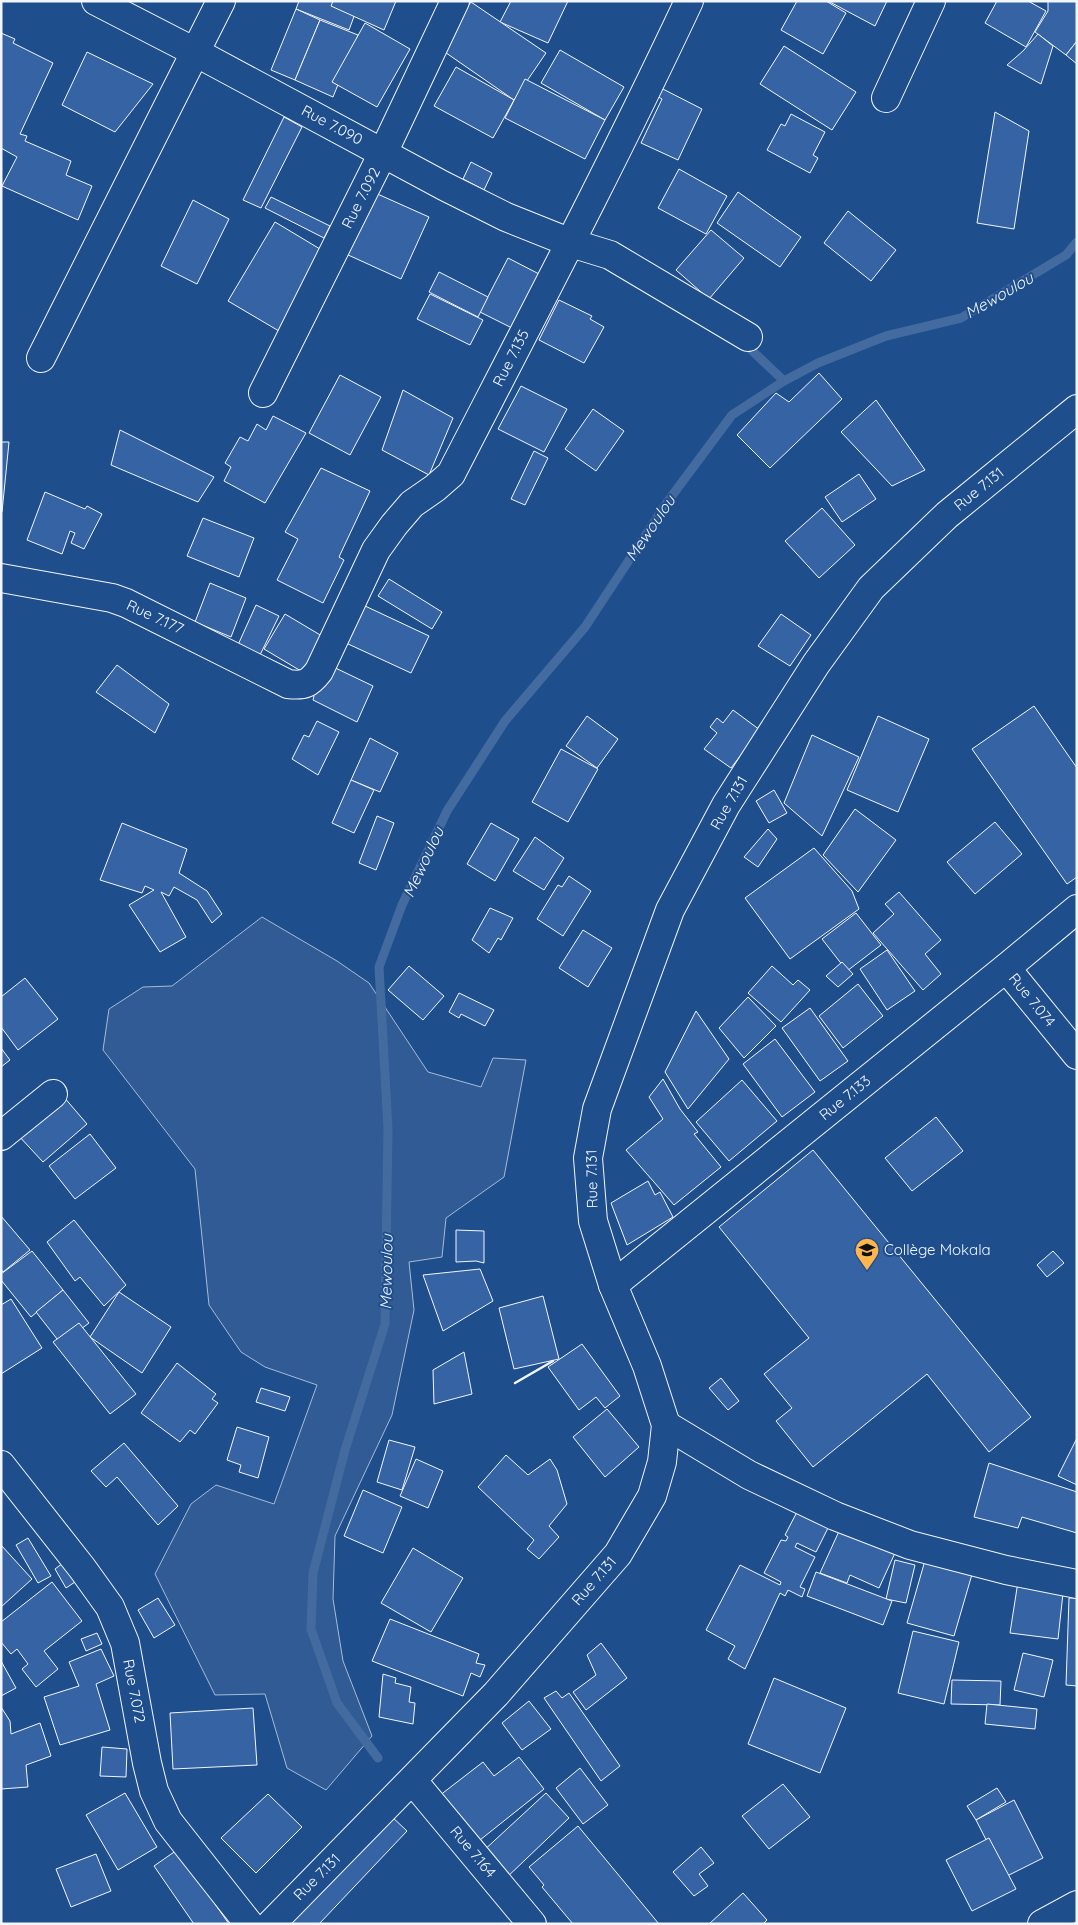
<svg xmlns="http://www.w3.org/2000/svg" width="1078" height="1925" viewBox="0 0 1078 1925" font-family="Quicksand,sans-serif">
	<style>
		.built { fill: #305b95; stroke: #a8bbd7 }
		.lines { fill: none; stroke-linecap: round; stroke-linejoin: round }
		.stream { stroke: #446ba0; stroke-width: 9 }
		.building { fill: #3563a3; stroke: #f2f6ff }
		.street-casing { stroke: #f2f6ff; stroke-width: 30 }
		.street { stroke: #1f4e8c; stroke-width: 28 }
		.wall { stroke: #f2f6ff; stroke-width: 2.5 }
		.labels { text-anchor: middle; stroke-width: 4; stroke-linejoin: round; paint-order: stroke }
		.street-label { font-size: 15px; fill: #f2f6ff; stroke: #1f4e8c }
		.poi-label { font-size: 15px; fill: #f2f6ff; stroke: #1f4e8c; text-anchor: start }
		.water-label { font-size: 16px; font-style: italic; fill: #f2f6ff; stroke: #1f4e8c }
	</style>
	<rect width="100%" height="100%" fill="#1f4e8c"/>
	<!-- built -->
	<path class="built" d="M262,917l75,44 32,22 59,89 53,15 12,-29 33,2 -22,117 -58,41 -4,39 -33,5 5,48 -22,105 -57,121 -2,63 10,62 29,75 -46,54 -39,-22 -22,-74 -50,1 -60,-121 36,-70 25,-19 58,19 43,-119 -52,-18 -24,-15 -32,-47 -14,-136 -92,-119 6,-41 34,-22 29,-1z"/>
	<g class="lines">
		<!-- stream -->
		<g class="stream">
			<path d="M743,342l41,39"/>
			<path d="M378,1758l-41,-55 -26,-74 2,-56 32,-123 40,-126 3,-195 -9,-162 23,-62 45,-94 58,-90 80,-94 83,-126 64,-86 52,-34 34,-18 68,-27 75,-18 105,-63 11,-13"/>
		</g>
	</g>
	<!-- building -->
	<g class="building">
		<path d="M299,1h33l24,10 -7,19 -53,-21z"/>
		<path d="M333,1h63l-12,29 -53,-24z"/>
		<path d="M511,1h57l-20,42 -48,-21z"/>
		<path d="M797,1h29l20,12 -23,41 -42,-24z"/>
		<path d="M828,1h59l-12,25z"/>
		<path d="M997,1h31l18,10 -20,36 -41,-24z"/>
		<path d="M1048,1h29v40l-11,14 -31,-23 13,-21z"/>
		<path d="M471,2l75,51 -32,47 -75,-52z"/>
		<path d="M296,9l24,11 -25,60 -24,-10z"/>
		<path d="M320,20l38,15 -25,62 -38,-17z"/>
		<path d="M365,23l45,26 -33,58 -45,-25z"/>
		<path d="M1,33l14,6 -2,4 40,20 -33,71 7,2 -2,5 46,20 -5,14 26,11 -14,34 -76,-34 15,-29 -16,-9z"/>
		<path d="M1038,34l15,12 -12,38 -34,-19 16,-14z"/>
		<path d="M1077,41v23l-11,-9z"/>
		<path d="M784,46l72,46 -24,38 -72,-46z"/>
		<path d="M560,50l64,37 -19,33 -64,-37z"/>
		<path d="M87,52l66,32 -38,48 -53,-27z"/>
		<path d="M456,67l58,33 -21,38 -59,-32z"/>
		<path d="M525,79l80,41 -20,39 -80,-41z"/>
		<path d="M657,86l45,23 -24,51 -37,-17 21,-44 -9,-5z"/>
		<path d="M995,112l34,19 -15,98 -37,-6z"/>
		<path d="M791,114l34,18 -12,23 5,3 -8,15 -43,-23 14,-26 4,2z"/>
		<path d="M284,117l18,10 -41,81 -18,-8z"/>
		<path d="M471,162l21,11 -8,17 -21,-11z"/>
		<path d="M679,169l48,27 -21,38 -48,-26z"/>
		<path d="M373,192l56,25 -28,62 -55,-25z"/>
		<path d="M738,192l63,45 -21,30 -63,-44z"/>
		<path d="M271,197l59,29 -6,12 -59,-30z"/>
		<path d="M193,200l36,19 -32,65 -36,-18z"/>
		<path d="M848,211l48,39 -25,31 -47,-38z"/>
		<path d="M275,222l55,33 -46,79 -56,-33z"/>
		<path d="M711,230l33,28 -35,41 -33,-29z"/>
		<path d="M508,258l33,17 -27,54 -34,-17z"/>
		<path d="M439,272l49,25 -10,20 -49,-25z"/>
		<path d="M430,294l53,26 -13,25 -53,-26z"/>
		<path d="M559,300l33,16 -2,3 14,8 -20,36 -45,-23z"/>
		<path d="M819,373l23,26 -72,69 -33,-33 39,-42 13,9z"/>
		<path d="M340,375l41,22 -31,58 -41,-22z"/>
		<path d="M521,386l46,23 -23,43 -46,-23z"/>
		<path d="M403,390l50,28 -24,57 -47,-25z"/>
		<path d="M876,400l49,70 -33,16 -51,-54z"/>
		<path d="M593,409l31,22 -28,40 -31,-22z"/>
		<path d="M273,416l33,17 -41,70 -41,-22 7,-14 -6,-4 15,-26 8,4 9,-17 9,6z"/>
		<path d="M120,430l94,47 -16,25 -87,-37z"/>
		<path d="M1,442h8l-7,70h-1z"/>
		<path d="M534,451l14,7 -23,47 -14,-6z"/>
		<path d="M321,468l49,23 -31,66 5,3 -21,43 -46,-23 21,-41 -13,-7z"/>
		<path d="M859,474l17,25 -34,23 -17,-25z"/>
		<path d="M45,492l40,17 2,-3 15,8 -18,35 -13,-6 4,-10 -5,-2 -8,23 -35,-14z"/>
		<path d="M822,508l33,37 -36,33 -34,-37z"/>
		<path d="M203,518l51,20 -15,39 -52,-21z"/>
		<path d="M389,579l53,33 -10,17 -54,-33z"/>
		<path d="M210,583l36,15 -15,39 -36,-15z"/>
		<path d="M256,605l23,11 -20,41 -22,-10z"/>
		<path d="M363,605l66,31 -18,37 -65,-30z"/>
		<path d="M285,614l47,28 -21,35 -47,-28z"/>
		<path d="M781,614l30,21 -21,31 -32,-20z"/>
		<path d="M325,663l48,23 -16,36 -44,-22 1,-4 -4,-2z"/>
		<path d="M117,665l52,39 -14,29 -59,-41z"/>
		<path d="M1034,706l43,62v109l-10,7 -95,-135z"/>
		<path d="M733,710l27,20 -29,38 -27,-19 13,-16 -7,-6 7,-9 6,5z"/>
		<path d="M587,716l31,23 -21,29 -31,-22z"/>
		<path d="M878,716l51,23 -31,73 -51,-22z"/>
		<path d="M317,721l22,11 -21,43 -26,-16 12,-24 5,2z"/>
		<path d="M812,735l47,22 -37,79 -38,-33z"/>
		<path d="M370,738l28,15 -18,39 -29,-12z"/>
		<path d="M561,749l37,20 -30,53 -36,-20z"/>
		<path d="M351,780l23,10 -20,43 -22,-10z"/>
		<path d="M774,790l13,23 -18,10 -13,-22z"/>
		<path d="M855,809l41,31 -38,52 -35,-37z"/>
		<path d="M377,816l17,7 -18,47 -17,-7z"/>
		<path d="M995,822l27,32 -47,40 -28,-32z"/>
		<path d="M122,823l65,26 -8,24 28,18 15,23 -10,9 -15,-23 -23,-13 -5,9 -8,-4 25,45 -26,15 -31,-47 25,-15 -9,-4 -3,7 -42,-13z"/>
		<path d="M491,823l28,16 -24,42 -28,-17z"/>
		<path d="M768,829l9,10 -19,28 -14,-10z"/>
		<path d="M535,837l29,21 -20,32 -31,-19z"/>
		<path d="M814,848l38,43 7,18 -69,50 -45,-61z"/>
		<path d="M569,876l22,15 -28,45 -26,-17 21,-34 4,2z"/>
		<path d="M899,892l42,48 -16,14 16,20 -18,16 -50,-57 21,-19 -9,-10z"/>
		<path d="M490,908l23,10 -12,22 -3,-2 -9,15 -17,-13z"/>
		<path d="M856,913l25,32 -34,26 -25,-32z"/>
		<path d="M583,930l29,18 -24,39 -29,-19z"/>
		<path d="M887,950l28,41 -28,19 -27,-41z"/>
		<path d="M842,962l11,12 -15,13 -12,-11z"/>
		<path d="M409,966l35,30 -21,24 -35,-30z"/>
		<path d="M772,966l21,19 5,-5 12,10 -29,32 -33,-29z"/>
		<path d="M25,978l33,41 -40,31 -17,-23v-30z"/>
		<path d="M858,984l25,32 -40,32 -24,-32z"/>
		<path d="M459,993l35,17 -9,16 -24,-12 -2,4 -10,-6z"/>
		<path d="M748,997l28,29 -32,32 -25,-30z"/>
		<path d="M810,1008l38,53 -28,20 -38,-53z"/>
		<path d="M696,1011l33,48 -41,50 -23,-37z"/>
		<path d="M775,1039l40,53 -33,25 -39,-53z"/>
		<path d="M1,1048l9,12 -9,7z"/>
		<path d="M663,1079l17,30 18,23 -4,2 27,33 -47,38 -48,-55 37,-31 -14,-22z"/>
		<path d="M742,1080l35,41 -48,40 -33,-39z"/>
		<path d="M63,1096l24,28 -44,38 -26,-28z"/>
		<path d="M936,1117l27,34 -51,40 -27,-33z"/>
		<path d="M90,1134l26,34 -41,31 -26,-33z"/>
		<path d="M813,1150l218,267 -42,35 -62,-78 -114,93 -37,-46 16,-13 -28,-34 45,-36 -90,-111z"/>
		<path d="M648,1181l7,14 5,-3 13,25 -46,28 -16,-42z"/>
		<path d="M1,1216l29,34 -27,22 -2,-3z"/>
		<path d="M74,1220l52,65 -22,21 -24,-29 -5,4 -28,-39z"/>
		<path d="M456,1230l28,1v32l-8,-2 -20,1z"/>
		<path d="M32,1251l31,39 -32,27 -30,-37v-6z"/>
		<path d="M1053,1251l11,12 -17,14 -10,-12z"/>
		<path d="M480,1269l13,32 -50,30 -20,-56z"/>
		<path d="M63,1290l26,33 -28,21 -25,-32z"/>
		<path d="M119,1292l52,35 -29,46 -52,-36z"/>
		<path d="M543,1296l16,63 -45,10 -15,-61z"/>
		<path d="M11,1299l31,49 -41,26v-69z"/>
		<path d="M79,1323l57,71 -26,20 -57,-72z"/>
		<path d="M582,1344l38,52 -15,12 -9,-11 -17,13 -31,-43z"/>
		<path d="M464,1352l8,42 -38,10 -1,-34z"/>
		<path d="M177,1363l39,31 -4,5 6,4 -23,31 -5,-4 -10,12 -39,-29z"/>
		<path d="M721,1378l18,23 -11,9 -19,-22z"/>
		<path d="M261,1388l29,9 -5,14 -29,-9z"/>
		<path d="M607,1409l32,38 -34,30 -32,-40z"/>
		<path d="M237,1427l32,10 -11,41 -19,-6 2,-7 -14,-5z"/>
		<path d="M1077,1438v47l-19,-9z"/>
		<path d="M389,1440l26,7 -13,43 -25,-8z"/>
		<path d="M124,1443l54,63 -20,19 -41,-48 -11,10 -15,-16z"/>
		<path d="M506,1455l22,20 22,-16 7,11 10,34 -18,22 10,11 -20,22 -12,-10 7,-9 -56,-53z"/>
		<path d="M416,1459l27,12 -15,37 -28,-12z"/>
		<path d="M989,1463l88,29v41l-55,-16 -4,11 -44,-11z"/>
		<path d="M363,1490l39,17 -19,46 -39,-17z"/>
		<path d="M798,1510l31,16 -13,26 -19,-9 -2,4 20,10 -15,30 5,2 -3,8 -14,-7 -3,6 -5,-3 -35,76 -17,-10 7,-13 -29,-16 34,-65 40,20 1,-3 -17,-9 17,-33 5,1 2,-4 -3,-2z"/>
		<path d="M840,1529l55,24 -16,35 -29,-13 -3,8 -27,-10z"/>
		<path d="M28,1538l23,38 -13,7 -22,-38z"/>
		<path d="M1,1545l31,34 -31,28z"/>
		<path d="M413,1548l50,30 -32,54 -50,-29z"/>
		<path d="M928,1550l47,14 -21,72 -47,-13z"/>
		<path d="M895,1560l20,5 -9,38 -20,-4z"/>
		<path d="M63,1563l12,19 -9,6 -11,-19z"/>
		<path d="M816,1572l76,29 -9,24 -76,-29z"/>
		<path d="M1019,1575l45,9 -6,55 -48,-6z"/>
		<path d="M52,1582l30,39 -38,30 14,18 -22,18 -14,-18 6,-5 -11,-15 -6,5 -10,-12v-20z"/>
		<path d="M158,1598l17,27 -21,13 -16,-28z"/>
		<path d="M1069,1598h8v88l-11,-1z"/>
		<path d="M390,1619l89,35 -3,9 9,2 -5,12 -9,-4 -8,23 -91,-35z"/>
		<path d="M913,1631l46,11 -15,62 -46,-11z"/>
		<path d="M97,1633l5,11 -16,7 -5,-12z"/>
		<path d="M601,1643l26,35 -41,32 -13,-18 23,-17 -9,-20z"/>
		<path d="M101,1649l13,27 -18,8 14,46 -50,15 -16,-48 35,-11 -10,-24z"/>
		<path d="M1023,1653l30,7 -9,37 -30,-7z"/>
		<path d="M1,1661l15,27 -15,8z"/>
		<path d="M383,1674l13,4 -1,5 16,4 -2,15 6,1 -2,21 -34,-7z"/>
		<path d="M774,1678l72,30 -26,65 -72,-29z"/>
		<path d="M952,1680l49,1 -1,24 -49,-1z"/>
		<path d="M556,1691l6,7 7,-5 51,73 -19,15 -57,-83z"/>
		<path d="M529,1701l22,28 -29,21 -20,-27z"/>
		<path d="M987,1704l50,5 -2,20 -50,-5z"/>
		<path d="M1,1707l9,14 1,13 29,-11 11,33 -25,9 2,22 -27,2z"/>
		<path d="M253,1708l4,57 -84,4 -3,-56z"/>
		<path d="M102,1747l25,2 -1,28 -26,-1z"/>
		<path d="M519,1757l25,32 -69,55 -36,-48 44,-34 11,14z"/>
		<path d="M580,1768l28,37 -25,19 -27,-36z"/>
		<path d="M783,1784l27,33 -41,32 -27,-33z"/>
		<path d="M997,1788l9,14 -30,18 -9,-14z"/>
		<path d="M125,1793l32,54 -39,23 -32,-55z"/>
		<path d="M546,1793l23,25 -66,63 -22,-28z"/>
		<path d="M268,1794l34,33 -46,46 -35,-35z"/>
		<path d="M1014,1800l29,58 -38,19 -29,-57z"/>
		<path d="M390,1815l17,16 -88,93h-31z"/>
		<path d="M578,1826l81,98h-86l-31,-37 2,-2 -15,-18z"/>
		<path d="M989,1838l27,51 -44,22 -26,-51z"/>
		<path d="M701,1847l13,16 -15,11 9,12 -14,10 -21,-24z"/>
		<path d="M177,1850l52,74h-35l-40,-58z"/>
		<path d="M96,1854l15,37 -40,16 -15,-38z"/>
		<path d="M743,1893l24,27 -4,4h-54z"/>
	</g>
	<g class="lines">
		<defs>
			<g id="street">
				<path d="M96,1l99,51 249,134 62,31 65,26 39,12 138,82"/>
				<path d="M886,98l45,-97"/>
				<path d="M41,358l180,-357"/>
				<path d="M263,393l120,-240 72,-152"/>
				<path d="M1,578l111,20 14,5 162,81c16,2 21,0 31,-13l57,-121 18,-25 18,-21 23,-16 16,-14c81,-157 163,-313 238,-473"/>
				<path d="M1006,968l71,87"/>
				<path d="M1,1136l52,-42"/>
				<path d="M613,1285l393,-317 71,-59"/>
				<path d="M666,1425l83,50 86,41 75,29 96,25 71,14"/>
				<path d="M1,1465l81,103 28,39 15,36 22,120 7,28 14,30 81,103"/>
				<path d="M413,1781l119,143"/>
				<path d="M271,1924l225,-230 122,-140 34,-58 10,-34 4,-37 -19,-59 -34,-81 -20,-64 -5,-63 9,-49 73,-199 56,-105 90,-141 55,-76 76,-73 130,-106"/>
				<path d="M1042,1924l35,-19"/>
			</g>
		</defs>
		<!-- street casing -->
		<use href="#street" class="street-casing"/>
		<!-- street -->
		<use href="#street" class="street"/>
		<!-- wall -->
		<path class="wall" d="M515,1383l38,-22"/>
	</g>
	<!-- icons -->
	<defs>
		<symbol id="school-pin" viewBox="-11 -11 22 30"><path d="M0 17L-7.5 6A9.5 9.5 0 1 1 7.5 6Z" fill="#ffb74d" stroke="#1f4e8c"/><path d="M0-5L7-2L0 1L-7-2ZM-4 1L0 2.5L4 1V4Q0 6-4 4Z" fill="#111"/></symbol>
	</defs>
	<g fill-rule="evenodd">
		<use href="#school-pin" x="853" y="1236" width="28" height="38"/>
	</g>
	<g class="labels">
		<!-- street labels -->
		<g class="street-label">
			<text transform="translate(332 125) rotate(28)" y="5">Rue 7.090</text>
			<text transform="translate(361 198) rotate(-63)" y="5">Rue 7.092</text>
			<text transform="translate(511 358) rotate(-63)" y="5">Rue 7.135</text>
			<text transform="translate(979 489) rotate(-39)" y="5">Rue 7.131</text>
			<text transform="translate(155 617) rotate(25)" y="5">Rue 7.177</text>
			<text transform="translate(729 803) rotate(-60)" y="5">Rue 7.131</text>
			<text transform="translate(1032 1000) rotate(51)" y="5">Rue 7.074</text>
			<text transform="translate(845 1098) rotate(-39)" y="5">Rue 7.133</text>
			<text transform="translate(592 1179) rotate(-91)" y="5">Rue 7.131</text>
			<text transform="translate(594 1581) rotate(-49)" y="5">Rue 7.131</text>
			<text transform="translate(134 1691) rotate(79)" y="5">Rue 7.072</text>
			<text transform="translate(473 1852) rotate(50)" y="5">Rue 7.164</text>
			<text transform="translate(317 1877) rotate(-45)" y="5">Rue 7.131</text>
		</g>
		<!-- poi labels -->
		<g class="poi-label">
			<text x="884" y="1255">Collège Mokala</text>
		</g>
		<!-- water labels -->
		<g class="water-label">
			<text transform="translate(999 295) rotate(-30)" y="6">Mewoulou</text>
			<text transform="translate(650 528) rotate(-56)" y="6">Mewoulou</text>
			<text transform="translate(423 862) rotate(-65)" y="6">Mewoulou</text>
			<text transform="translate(386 1272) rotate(-89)" y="6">Mewoulou</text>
		</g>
	</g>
	<!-- border -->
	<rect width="1078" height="1925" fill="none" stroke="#f2f6ff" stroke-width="5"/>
</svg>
